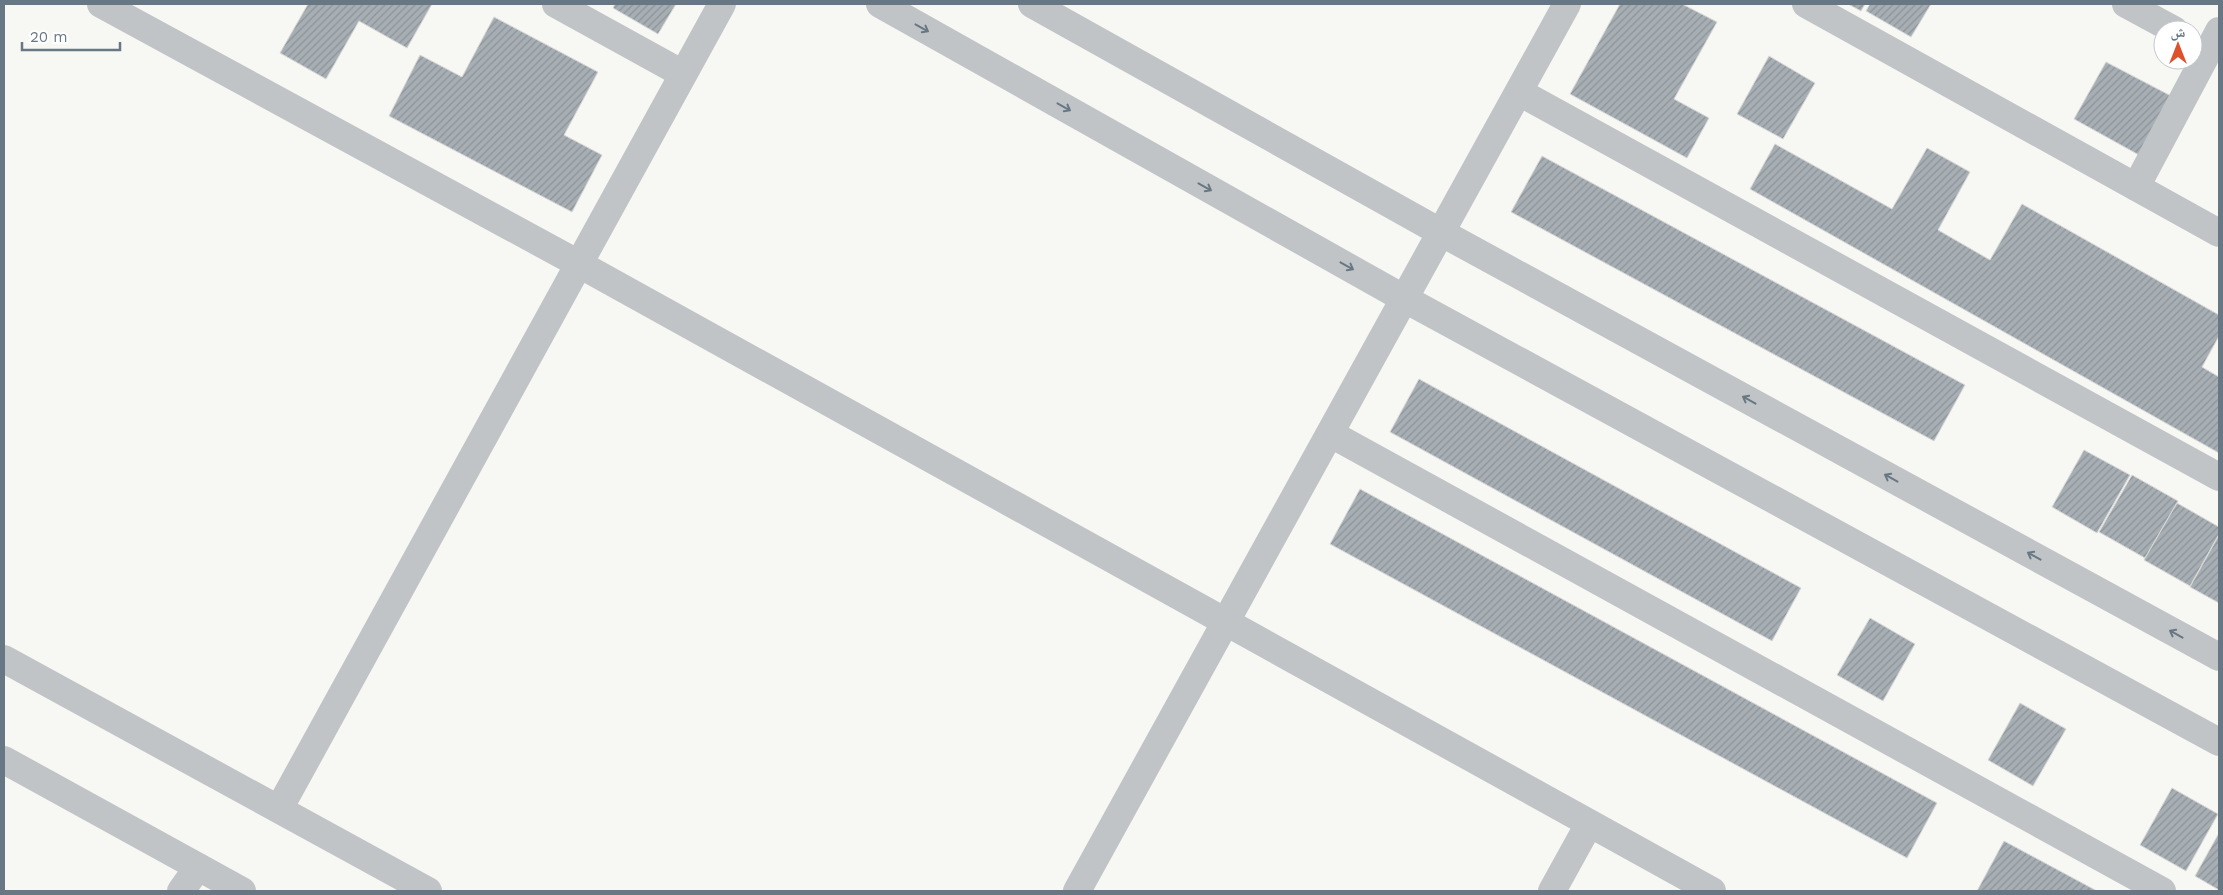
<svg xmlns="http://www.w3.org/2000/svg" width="2223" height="895" viewBox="0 0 2223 895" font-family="'Work Sans','Noto Naskh Arabic',sans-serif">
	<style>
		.building { fill: url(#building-hatch); stroke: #d8d8d6 }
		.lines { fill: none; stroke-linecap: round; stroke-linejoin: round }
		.minor { stroke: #c0c4c7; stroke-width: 28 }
		.tertiary { stroke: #c0c4c7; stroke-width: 28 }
		.oneway { stroke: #677884 }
	</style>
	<defs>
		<pattern id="building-hatch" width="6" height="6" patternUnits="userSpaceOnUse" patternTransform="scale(1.25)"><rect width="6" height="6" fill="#a7afb5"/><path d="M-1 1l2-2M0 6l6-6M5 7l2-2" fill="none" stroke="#8c9399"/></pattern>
	</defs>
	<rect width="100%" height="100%" fill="#f7f7f4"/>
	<!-- building -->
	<g class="building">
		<path d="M308,4h124l-25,44 -48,-27 -33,58 -46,-26z"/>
		<path d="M615,4h61l-18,30 -45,-26z"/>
		<path d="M1620,4h62l35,18 -43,77 35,19 -22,40 -117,-64z"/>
		<path d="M1848,4h17l-4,7z"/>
		<path d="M1870,4h61l-20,33 -45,-26z"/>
		<path d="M494,17l104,55 -34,63 38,20 -30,57 -183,-96 31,-61 42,22z"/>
		<path d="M1769,56l46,27 -32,56 -46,-25z"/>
		<path d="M2106,62l67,35 -34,58 -65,-36z"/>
		<path d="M1775,144l117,65 35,-61 43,24 -32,58 52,30 32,-56 197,111v21l-17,31 17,10v76l-469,-264z"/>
		<path d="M1542,156l423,229 -31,56 -423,-229z"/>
		<path d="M1419,379l382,209 -29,53 -382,-209z"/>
		<path d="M2084,450l46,25 -33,58 -45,-26z"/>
		<path d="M2132,475l46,26 -33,57 -46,-26z"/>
		<path d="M1360,489l577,314 -30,55 -577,-314z"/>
		<path d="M2177,503l42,24v7l-29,52 -46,-26z"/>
		<path d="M2219,535v68l-29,-16z"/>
		<path d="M1870,618l45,26 -32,57 -46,-26z"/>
		<path d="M2020,703l46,26 -33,57 -45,-26z"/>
		<path d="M2172,788l46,26 -32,57 -46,-26z"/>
		<path d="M2219,833v57l-24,-14z"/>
		<path d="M2004,841l93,50h-120z"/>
	</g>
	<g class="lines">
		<!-- minor -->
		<g class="minor">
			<path d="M101,4l478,260 1133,627"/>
			<path d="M556,4l127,70"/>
			<path d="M1806,4l413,229"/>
			<path d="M2126,4l48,26"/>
			<path d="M1519,92l700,385"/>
			<path d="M2136,187l83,-156"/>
			<path d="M1331,434l831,457"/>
			<path d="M4,659l424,232"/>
			<path d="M4,760l238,131"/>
			<path d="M279,809l443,-805"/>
			<path d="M181,891l17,-24"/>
			<path d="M1077,891l490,-887"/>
			<path d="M1552,891l37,-67"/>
		</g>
		<!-- tertiary -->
		<g class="tertiary">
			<path d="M880,4l525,295 814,443"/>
			<path d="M1032,4l410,229 777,424"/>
		</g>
	</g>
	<!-- one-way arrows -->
	<defs><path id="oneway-shaft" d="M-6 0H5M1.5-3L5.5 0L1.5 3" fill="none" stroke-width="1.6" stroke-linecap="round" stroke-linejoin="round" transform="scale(1.25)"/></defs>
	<g class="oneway">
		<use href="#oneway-shaft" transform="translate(922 28) rotate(29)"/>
		<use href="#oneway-shaft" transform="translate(1064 107) rotate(29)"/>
		<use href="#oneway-shaft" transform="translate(1205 187) rotate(29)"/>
		<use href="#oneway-shaft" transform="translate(1347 266) rotate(29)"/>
		<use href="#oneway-shaft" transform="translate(1749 400) rotate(-151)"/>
		<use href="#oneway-shaft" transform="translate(1891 478) rotate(-151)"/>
		<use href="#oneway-shaft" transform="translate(2034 556) rotate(-151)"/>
		<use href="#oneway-shaft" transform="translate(2176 634) rotate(-151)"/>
	</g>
	<!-- border -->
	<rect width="2223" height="895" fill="none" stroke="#677884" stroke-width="10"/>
	<!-- north arrow -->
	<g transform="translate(2178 45)"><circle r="24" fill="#ffffff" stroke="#c2c9ce"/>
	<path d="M0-4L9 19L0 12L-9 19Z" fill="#dd512d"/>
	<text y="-8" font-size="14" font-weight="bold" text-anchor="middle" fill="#677884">ش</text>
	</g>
	<!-- scale -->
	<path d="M22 42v8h98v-8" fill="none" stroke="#677884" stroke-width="2.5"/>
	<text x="30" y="42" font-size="15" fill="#677884" stroke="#ffffff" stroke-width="4" paint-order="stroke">20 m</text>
</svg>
